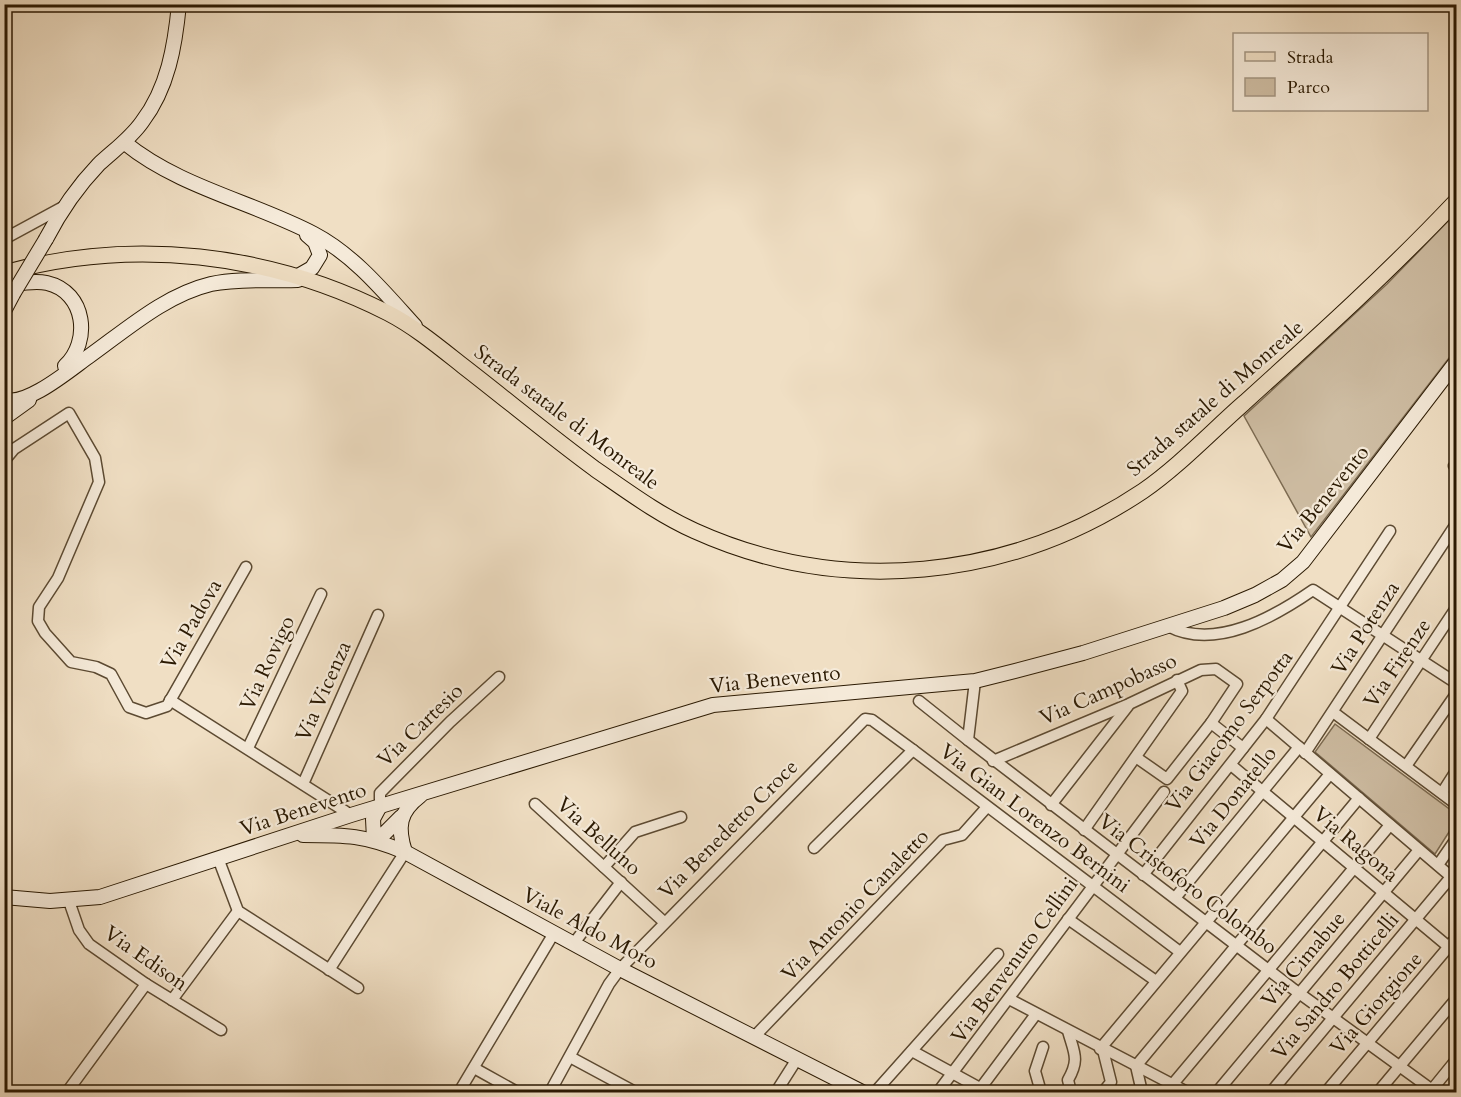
<svg xmlns="http://www.w3.org/2000/svg" width="1461" height="1097" viewBox="0 0 1461 1097" font-family="Cardo,serif">
	<style>
		.green { fill: #cebda3; stroke: #7c6b52; stroke-width: 1.5 }
		.lines { fill: none; stroke-linecap: round; stroke-linejoin: round }
		.street-casing { stroke: #5c4a32; stroke-width: 13 }
		.secondary-casing { stroke: #2a1902; stroke-width: 16 }
		.primary-casing { stroke: #2a1902; stroke-width: 17 }
		.street { stroke: #f5ead9; stroke-width: 10 }
		.secondary { stroke: #f5ead9; stroke-width: 14 }
		.primary { stroke: #f0dfc4; stroke-width: 15 }
		.secondary-bridge-casing { stroke: #2a1902; stroke-width: 16; stroke-linecap: butt }
		.secondary-bridge { stroke: #f5ead9; stroke-width: 14 }
		.labels { text-anchor: middle; stroke-width: 4.5; stroke-linejoin: round; paint-order: stroke }
		.street-label { font-size: 21px; fill: #2a1902; stroke: #f5ead9 }
	</style>
	<rect width="100%" height="100%" fill="#f0dfc4"/>
	<filter id="stains"><feTurbulence type="fractalNoise" baseFrequency=".00333" numOctaves="4"/><feColorMatrix values="0 0 0 0 .2 0 0 0 0 .09 0 0 0 0 .02 0 0 0 .5 -.17"/></filter>
	<radialGradient id="worn" r=".72"><stop offset=".6" stop-color="#630" stop-opacity="0"/><stop offset="1" stop-color="#630" stop-opacity=".3"/></radialGradient>
	<!-- green -->
	<g class="green">
		<path d="M1456,213v136l-145,188 -67,-121 143,-132z"/>
		<path d="M1335,724l121,90v7l-21,33 -120,-102z"/>
	</g>
	<g class="lines">
		<defs>
			<g id="street">
				<path d="M4,239l59,-32"/>
				<path d="M4,461l10,-12 55,-36 26,45 4,24 -41,96 -19,29 -1,14 7,12 26,29 25,5 15,7 18,33 17,6 21,-7 79,-139"/>
				<path d="M1454,466l2,2"/>
				<path d="M1168,626c47,25 106,-9 145,-36l143,93"/>
				<path d="M975,681l-7,59 324,248 143,104"/>
				<path d="M170,700l181,115"/>
				<path d="M919,701l49,39"/>
				<path d="M1333,712l123,92"/>
				<path d="M1266,719l189,161"/>
				<path d="M1211,723l32,25"/>
				<path d="M1369,739l87,-131"/>
				<path d="M248,748l73,-154"/>
				<path d="M1305,753l151,-229"/>
				<path d="M993,761l136,-57 72,-34 15,-1 21,15 -26,39 -44,56 -30,-21"/>
				<path d="M1231,765l225,188"/>
				<path d="M1406,766l50,-72"/>
				<path d="M303,784l75,-169"/>
				<path d="M1442,793l14,-22"/>
				<path d="M535,804l129,118"/>
				<path d="M1051,805l77,-99"/>
				<path d="M380,806v-13l70,-71 49,-45"/>
				<path d="M1084,830l98,-139 -5,-11"/>
				<path d="M814,848l99,-98"/>
				<path d="M218,858l20,53 120,77"/>
				<path d="M1438,865l18,-26"/>
				<path d="M604,867l31,-35 46,-15"/>
				<path d="M1143,875l123,-156 124,-188"/>
				<path d="M1175,898l124,-151"/>
				<path d="M69,901l10,29 10,14 57,40 75,46"/>
				<path d="M1068,919l88,62"/>
				<path d="M574,943l47,-61"/>
				<path d="M329,970l76,-118"/>
				<path d="M1009,999l178,93"/>
				<path d="M172,1000l66,-89"/>
				<path d="M1068,1031c6,22 12,28 0,49l3,12"/>
				<path d="M754,1037l189,-197 19,-5 25,-28"/>
				<path d="M1100,1049l230,-275"/>
				<path d="M912,1051l75,41"/>
				<path d="M570,1057l65,35"/>
				<path d="M474,1068l43,24"/>
				<path d="M1172,1085l218,-260"/>
				<path d="M980,1089l56,-75"/>
				<path d="M67,1092l79,-108"/>
				<path d="M459,1092l95,-159"/>
				<path d="M550,1092l59,-108 11,-15 245,-250 7,1 41,30 267,202"/>
				<path d="M776,1092l21,-33"/>
				<path d="M875,1092l123,-138"/>
				<path d="M938,1092l226,-300"/>
				<path d="M1041,1092l-6,-21 8,-24"/>
				<path d="M1103,1092l8,-10 -8,-32"/>
				<path d="M1142,1092l-6,-26 223,-268"/>
				<path d="M1217,1092l202,-242"/>
				<path d="M1271,1092l180,-215"/>
				<path d="M1326,1092l130,-154"/>
				<path d="M1378,1092l78,-93"/>
				<path d="M1430,1092l26,-32"/>
			</g>
			<g id="secondary">
				<path d="M125,143c54,44 128,59 189,91 40,21 71,59 101,92"/>
				<path d="M46,239c14,-27 31,-52 53,-75 15,-14 31,-25 43,-42 26,-34 33,-76 37,-118"/>
				<path d="M298,276l14,-8 8,-13 -5,-13 -8,-7"/>
				<path d="M4,286c14,-2 29,-6 43,-3 39,9 44,59 18,83"/>
				<path d="M4,311l9,-17"/>
				<path d="M4,399c21,9 67,-30 84,-42 38,-27 77,-62 123,-73 28,-6 59,-3 87,-4"/>
				<path d="M4,418l25,-18"/>
				<path d="M380,806l-7,13 1,20 11,-6 16,-16"/>
				<path d="M303,835c43,0 62,0 102,17l215,117 242,123"/>
				<path d="M405,852c-8,-25 -6,-40 15,-56"/>
				<path d="M4,897l46,4 50,-4 251,-82 362,-110 262,-24 40,-10 68,-18 141,-45 31,-13 27,-15 21,-18 153,-200"/>
			</g>
			<path id="primary" d="M4,273c128,-36 266,-20 384,40 27,14 51,34 75,53 44,34 87,70 132,103 32,22 64,46 100,62 146,66 315,49 448,-40 36,-25 68,-59 101,-88 73,-66 145,-131 212,-202"/>
		</defs>
		<!-- street casing -->
		<use href="#street" class="street-casing"/>
		<!-- secondary casing -->
		<use href="#secondary" class="secondary-casing"/>
		<!-- primary casing -->
		<use href="#primary" class="primary-casing"/>
		<!-- street -->
		<use href="#street" class="street"/>
		<!-- secondary -->
		<use href="#secondary" class="secondary"/>
		<!-- primary -->
		<use href="#primary" class="primary"/>
		<defs>
			<path id="secondary-bridge" d="M13,294l33,-55"/>
		</defs>
		<!-- secondary-bridge casing -->
		<use href="#secondary-bridge" class="secondary-bridge-casing"/>
		<!-- secondary-bridge -->
		<use href="#secondary-bridge" class="secondary-bridge"/>
	</g>
	<g class="labels">
		<!-- street labels -->
		<g class="street-label">
			<text transform="translate(1215 398) rotate(-41)" y="7">Strada statale di Monreale</text>
			<text transform="translate(567 417) rotate(37)" y="7">Strada statale di Monreale</text>
			<text transform="translate(1323 499) rotate(-51)" y="7">Via Benevento</text>
			<text transform="translate(191 624) rotate(-60)" y="7">Via Padova</text>
			<text transform="translate(1365 628) rotate(-57)" y="7">Via Potenza</text>
			<text transform="translate(267 663) rotate(-65)" y="7">Via Rovigo</text>
			<text transform="translate(1397 663) rotate(-56)" y="7">Via Firenze</text>
			<text transform="translate(775 679) rotate(-6)" y="7">Via Benevento</text>
			<text transform="translate(1108 689) rotate(-24)" y="7">Via Campobasso</text>
			<text transform="translate(323 691) rotate(-66)" y="7">Via Vicenza</text>
			<text transform="translate(420 725) rotate(-44)" y="7">Via Cartesio</text>
			<text transform="translate(1229 731) rotate(-53)" y="7">Via Giacomo Serpotta</text>
			<text transform="translate(1233 797) rotate(-51)" y="7">Via Donatello</text>
			<text transform="translate(303 809) rotate(-18)" y="7">Via Benevento</text>
			<text transform="translate(1035 818) rotate(37)" y="7">Via Gian Lorenzo Bernini</text>
			<text transform="translate(728 829) rotate(-45)" y="7">Via Benedetto Croce</text>
			<text transform="translate(599 836) rotate(42)" y="7">Via Belluno</text>
			<text transform="translate(1356 844) rotate(40)" y="7">Via Ragona</text>
			<text transform="translate(1188 884) rotate(37)" y="7">Via Cristoforo Colombo</text>
			<text transform="translate(855 905) rotate(-46)" y="7">Via Antonio Canaletto</text>
			<text transform="translate(590 928) rotate(28)" y="7">Viale Aldo Moro</text>
			<text transform="translate(146 958) rotate(35)" y="7">Via Edison</text>
			<text transform="translate(1303 959) rotate(-50)" y="7">Via Cimabue</text>
			<text transform="translate(1014 960) rotate(-54)" y="7">Via Benvenuto Cellini</text>
			<text transform="translate(1335 986) rotate(-50)" y="7">Via Sandro Botticelli</text>
			<text transform="translate(1376 1003) rotate(-49)" y="7">Via Giorgione</text>
		</g>
	</g>
	<!-- margin -->
	<rect width="1461" height="1097" fill="none" stroke="#f0dfc4" stroke-width="24"/>
	<rect x="6" y="6" width="1449" height="1085" fill="none" stroke="#2a1902" stroke-width="3"/>
	<rect x="12" y="12" width="1437" height="1073" fill="none" stroke="#2a1902" stroke-width="1.5"/>
	<!-- legend -->
	<rect x="1233" y="33" width="195" height="78" fill="#f5ead9" stroke="#a49683" stroke-width="1.5"/>
	<rect x="1245" y="52" width="30" height="9" fill="#f0dfc4" stroke="#a49683" stroke-width="1.5"/>
	<text x="1287" y="63" font-size="18" fill="#2a1902">Strada</text>
	<rect x="1245" y="78" width="30" height="18" fill="#cebda3" stroke="#a49683" stroke-width="1.5"/>
	<text x="1287" y="93" font-size="18" fill="#2a1902">Parco</text>
	<rect width="100%" height="100%" filter="url(#stains)"/>
	<rect width="100%" height="100%" fill="url(#worn)"/>
</svg>
